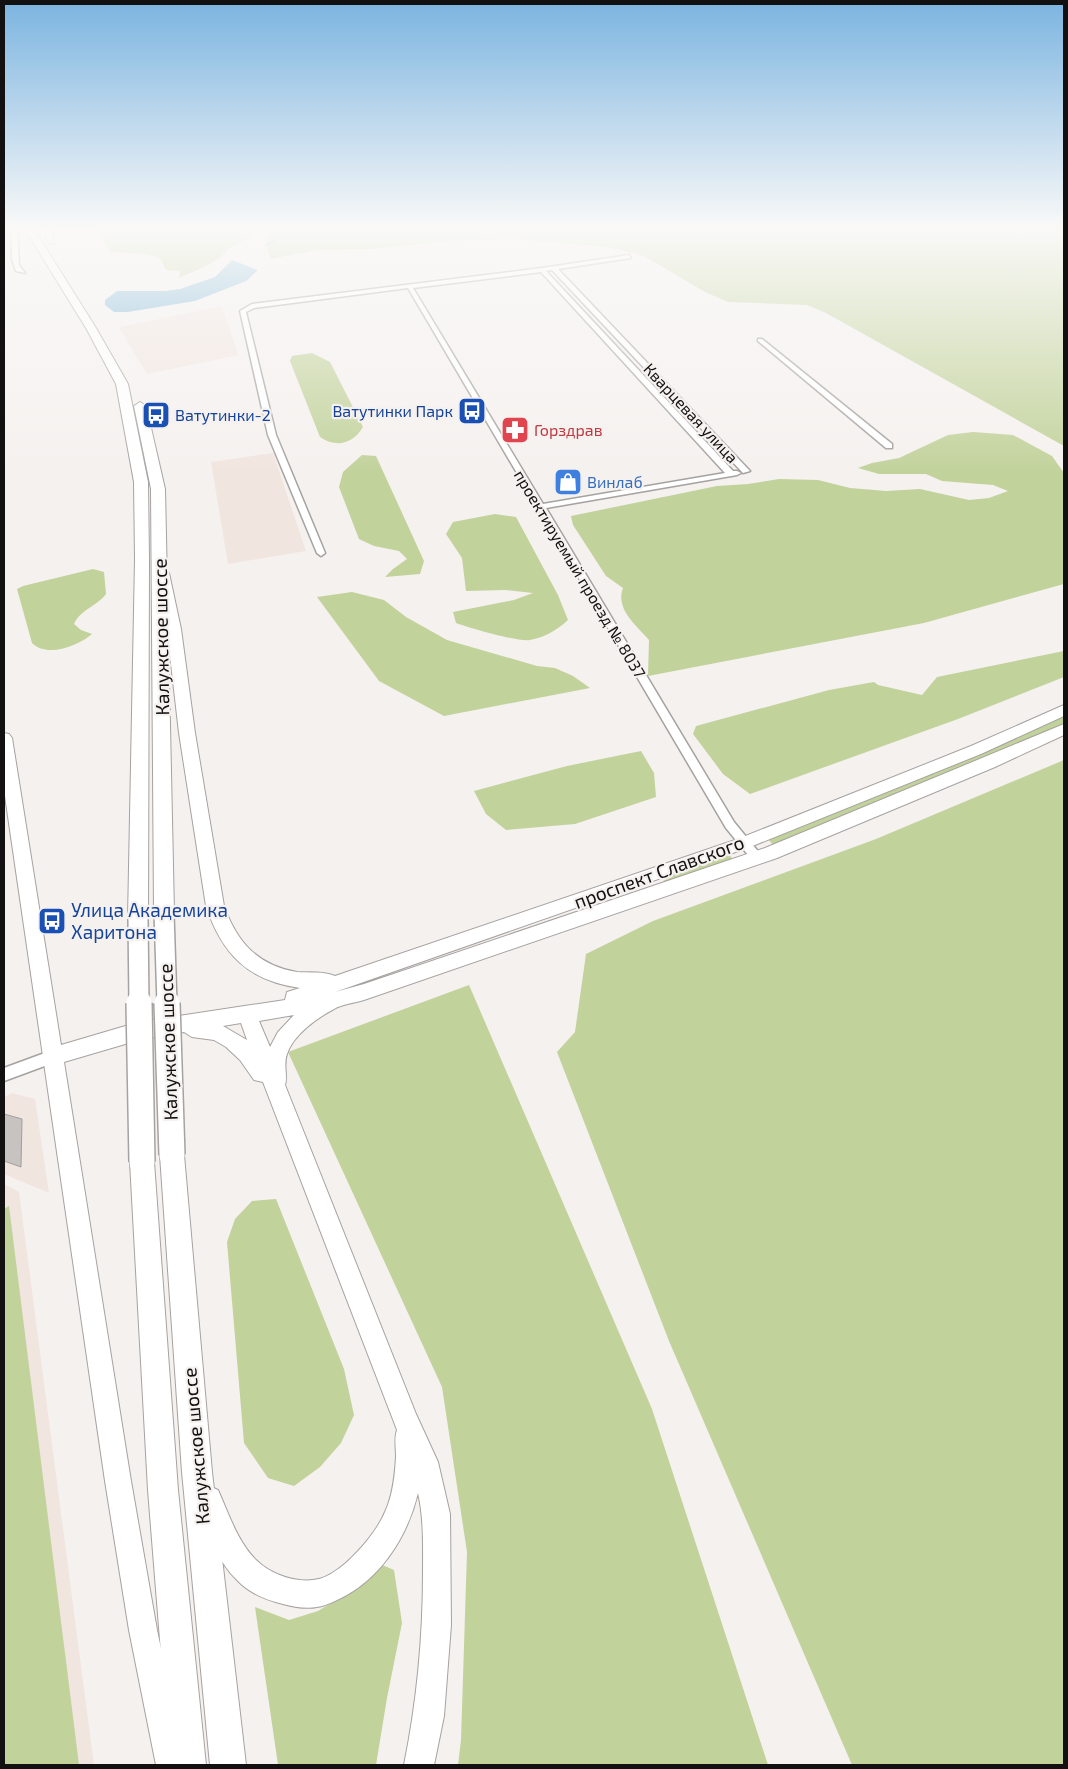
<svg xmlns="http://www.w3.org/2000/svg" width="1068" height="1769" viewBox="0 0 1068 1769" font-family="'Exo 2',sans-serif">
	<style>
		.built { fill: #f1e5df }
		.green { fill: #c2d29b }
		.water { fill: #79b4d4 }
		.lines { fill: none; stroke-linecap: round; stroke-linejoin: round }
		.stream { stroke: #79b4d4; stroke-width: 2 }
		.building { fill: #c7c3c1; stroke: #a29e9c }
		.minor-casing { stroke: #a6a2a0; stroke-width: 3 }
		.secondary-casing { stroke: #a6a2a0; stroke-width: 2 }
		.trunk-casing { stroke: #a6a2a0; stroke-width: 2 }
		.minor { fill: #fff; fill-rule: evenodd }
		.secondary { fill: #fff; fill-rule: evenodd }
		.trunk { fill: #fff; fill-rule: evenodd }
		.trunk-bridge-far1-casing { stroke: #a6a2a0; stroke-width: 22; stroke-linecap: butt }
		.trunk-bridge-casing { stroke: #a6a2a0; stroke-width: 28; stroke-linecap: butt }
		.trunk-bridge-far1 { stroke: #fff; stroke-width: 19 }
		.trunk-bridge { stroke: #fff; stroke-width: 25 }
		.labels { text-anchor: middle; stroke-width: 4.5; stroke-linejoin: round; paint-order: stroke }
		.far-transit-label { font-size: 16px; fill: #164399; stroke: #f5f1ef; text-anchor: end }
		.far-street-label { font-size: 16px; fill: #121010; stroke: #f5f1ef }
		.far-health-label { font-size: 16px; fill: #be3a42; stroke: #f5f1ef; text-anchor: start }
		.far-shop-label { font-size: 16px; fill: #366cbe; stroke: #f5f1ef; text-anchor: start }
		.street-label { font-size: 19px; fill: #121010; stroke: #f5f1ef }
		.transit-label { font-size: 19px; fill: #164399; stroke: #f5f1ef; text-anchor: start }
	</style>
	<rect width="100%" height="100%" fill="#f5f1ef"/>
	<!-- built -->
	<g class="built">
		<path d="M222,306l16,49 -91,19 -28,-47z"/>
		<path d="M273,453l33,98 -78,13 -17,-102z"/>
		<path d="M12,1093l23,6 14,94 -45,-19v-77z"/>
		<path d="M4,1184l15,8 75,573h-90z"/>
	</g>
	<!-- green -->
	<g class="green">
		<path d="M96,226h168l-14,11 -22,12 -6,7 -12,8 -31,14 1,-7 -14,-1 -7,-13 -23,-4 -26,-1z"/>
		<path d="M274,226h790v220l-238,-133 -19,-8 -79,-3 -23,-10 -61,-36 -36,-9 -98,-8 -57,2 -82,8 -55,1 -46,9 -5,-23z"/>
		<path d="M312,353l18,9 33,65c-10,17 -27,21 -43,10l-30,-76 2,-5z"/>
		<path d="M973,432l40,3 39,21 12,17v111l-140,39 -276,53 1,-36c-13,-15 -34,-31 -26,-52l-17,-12 -33,-51 -2,-9 146,-30 31,-2 31,-5 39,1 32,8 36,3 34,-2 49,11 20,-2 19,-7 -15,-6 -51,-4 -16,-7h-47l-21,-6 14,-5 27,-5 49,-23z"/>
		<path d="M362,455l14,1 48,105 -4,13 -35,3 8,-8 14,-10 -8,-8 -25,-5 -15,-7 -20,-52 4,-15z"/>
		<path d="M495,514l21,3 42,78 10,25c-12,11 -23,17 -38,20 -13,2 -60,-12 -74,-17l-3,-11 61,-12 19,-7 -28,-3 -39,1 -4,-33 -16,-24 7,-12z"/>
		<path d="M93,569l11,3 2,22c-9,12 -26,16 -32,30l7,6 11,4c-14,12 -45,24 -60,9l-15,-54 6,-3z"/>
		<path d="M352,592l32,8 22,17 41,23 90,26 18,2 18,8 17,12 -146,28 -65,-35 -62,-84z"/>
		<path d="M1064,651v26l-106,42 -208,75 -27,-20 -30,-40 3,-8 133,-36 45,-8 4,3 44,10 15,-18z"/>
		<path d="M1064,716v7l-78,35 -213,87 -5,-6 211,-85z"/>
		<path d="M641,751l13,22 2,24 -81,27 -69,6 -20,-16 -12,-23 93,-25z"/>
		<path d="M1064,760v1005h-212l-183,-424 -112,-289 18,-20 11,-78 67,-33 223,-82z"/>
		<path d="M729,854l4,6 -68,24 -2,-5z"/>
		<path d="M469,985l183,424 116,356h-310l3,-25 6,-188 -25,-165 -154,-335z"/>
		<path d="M276,1199l68,170 10,46 -13,28 -21,24 -26,19 -26,-8 -24,-35 -17,-201 8,-23 17,-18z"/>
		<path d="M9,1206l70,559h-75v-556z"/>
		<path d="M380,1564l14,6 8,53 -15,75 -11,67h-98l-23,-158 34,13 29,-9 28,-17z"/>
	</g>
	<!-- water -->
	<path class="water" d="M232,260l26,10 -12,11 -51,20 -67,11h-14l-9,-7v-5l12,-9h48l15,-2 35,-12z"/>
	<g class="lines">
		<!-- stream -->
		<path class="stream" d="M266,245l10,-5 16,-14"/>
	</g>
	<!-- building -->
	<path class="building" d="M4,1114l18,5 -1,48 -17,-6z"/>
	<g class="lines">
		<defs>
			<g id="minor">
				<path d="M11,226h6l2,39 6,8 -9,-2 -4,-12z"/>
				<path d="M705,226h6v1l-3,2z"/>
				<path d="M629,255l2,3 -73,11 192,202 -7,2 -191,-203 -6,1 187,200h4l4,2 -4,2 -191,33 188,314 27,33 2,3 -2,3h-8l-27,-33 -318,-540 -154,20 -8,4 30,123 49,118 -4,3 -4,-3 -49,-118 -28,-124 12,-7 290,-36zM541,272l184,201 -182,31 -130,-216z"/>
				<path d="M758,339h4l130,105v4h-6l-128,-107z"/>
				<path d="M53,1050l5,1 2,5 -2,5 -54,20v-13z"/>
			</g>
			<g id="secondary">
				<path d="M44,226h8l2,18 -7,-2z"/>
				<path d="M163,569l6,4 12,56 14,104 29,173c13,36 33,59 73,66 12,1 27,-1 38,4l403,-137 233,-93 93,-41v11l-83,38 -231,93 -415,145 29,-8 401,-136 299,-124v11l-69,32 -218,91 -413,142c-9,3 -22,4 -30,9 -17,9 -41,26 -47,45 -4,11 1,22 -2,31l131,329 22,48 12,52 1,111 -7,91 -10,49h-30c13,-64 19,-128 19,-193 0,-27 1,-53 -5,-79 -11,45 -39,89 -83,108 -5,2 -11,5 -18,6 -10,2 -23,0 -34,-3 -17,-4 -34,-11 -46,-24 -22,-21 -31,-54 -41,-81l4,-9 9,-4 9,4c11,24 19,51 38,70 15,15 42,24 63,19 24,-6 57,-45 66,-67 8,-17 10,-37 11,-56 0,-8 -2,-18 1,-26l-134,-348 -9,-2 -14,-20 -14,-13 -12,-7 -22,-3 -8,-5 -45,8 -75,22 67,419 26,149 29,135h-30l-27,-135 -24,-149 -101,-692v-56l5,1 3,4 49,307 78,-23 146,-22 2,-8 13,-4c-52,-7 -78,-34 -94,-82l-27,-173 -12,-104 -10,-56zM294,1015l-16,17 -8,15 -11,-26zM241,1023l6,17 -24,-14z"/>
			</g>
			<g id="trunk">
				<path d="M23,226h9l64,102 32,56 20,98 1,77 -1,360 -3,6 -7,2 -7,-2 -3,-6 7,-360 -1,-77 -18,-98 -30,-56z"/>
				<path d="M140,402l6,4 19,83 9,424 -3,6 -7,2 -7,-2 -3,-6 -3,-424 -17,-83z"/>
				<path d="M172,1143l9,4 3,8 28,317 34,293h-36l-28,-293 -22,-317 3,-8z"/>
				<path d="M142,1150l9,4 3,8 24,328 28,275h-36l-22,-275 -18,-328 3,-8z"/>
			</g>
		</defs>
		<!-- minor casing -->
		<use href="#minor" class="minor-casing"/>
		<!-- secondary casing -->
		<use href="#secondary" class="secondary-casing"/>
		<!-- trunk casing -->
		<use href="#trunk" class="trunk-casing"/>
		<!-- minor -->
		<use href="#minor" class="minor"/>
		<!-- secondary -->
		<use href="#secondary" class="secondary"/>
		<!-- trunk -->
		<use href="#trunk" class="trunk"/>
		<defs>
			<g id="trunk-bridge-far1">
				<path d="M164,913l3,91"/>
				<path d="M138,919l1,85"/>
			</g>
			<g id="trunk-bridge">
				<path d="M139,1003l3,159"/>
				<path d="M167,1003l5,152"/>
			</g>
		</defs>
		<!-- trunk-bridge-far1 casing -->
		<use href="#trunk-bridge-far1" class="trunk-bridge-far1-casing"/>
		<!-- trunk-bridge casing -->
		<use href="#trunk-bridge" class="trunk-bridge-casing"/>
		<!-- trunk-bridge-far1 -->
		<use href="#trunk-bridge-far1" class="trunk-bridge-far1"/>
		<!-- trunk-bridge -->
		<use href="#trunk-bridge" class="trunk-bridge"/>
	</g>
	<!-- sky -->
	<linearGradient id="sky" x2="0" y2="1"><stop stop-color="#7bb4e0"/><stop offset="0.48" stop-color="#faf9f8"/><stop offset="1" stop-color="#faf9f8" stop-opacity="0"/></linearGradient>
	<rect width="1068" height="474" fill="url(#sky)"/>
	<!-- icons -->
	<defs>
		<symbol id="bus-square" viewBox="-11 -11 22 22"><rect x="-9" y="-9" width="18" height="18" rx="4" fill="#1a4fb4" stroke="#f5f1ef"/><path d="M-5-6H5V4H4V6H2V4H-2V6H-4V4H-5ZM-3.5-4V0h7V-4ZM-3.5 1.2v1.5H-2V1.2ZM2 1.2v1.5H3.5V1.2Z" fill="#fff"/></symbol>
		<symbol id="pharmacy-square" viewBox="-11 -11 22 22"><rect x="-9" y="-9" width="18" height="18" rx="4" fill="#e0444e" stroke="#f5f1ef"/><path d="M-2-6h4v4h4v4h-4v4h-4v-4h-4v-4h4Z" fill="#fff"/></symbol>
		<symbol id="shop-square" viewBox="-11 -11 22 22"><rect x="-9" y="-9" width="18" height="18" rx="4" fill="#3f7fe0" stroke="#f5f1ef"/><path d="M-5-2.5h2.3a2.7 3.5 0 0 1 5.4 0H5L5.5 6h-11ZM-1.5-2.5h3a1.5 2.3 0 0 0-3 0Z" fill="#fff"/></symbol>
	</defs>
	<g fill-rule="evenodd">
		<use href="#bus-square" x="456" y="395" width="32" height="32"/>
		<use href="#bus-square" x="140" y="399" width="32" height="32"/>
		<use href="#pharmacy-square" x="499" y="414" width="32" height="32"/>
		<use href="#shop-square" x="552" y="466" width="32" height="32"/>
		<use href="#bus-square" x="36" y="905" width="32" height="32"/>
	</g>
	<g class="labels">
		<!-- far-transit labels -->
		<g class="far-transit-label">
			<text x="453" y="417">Ватутинки Парк</text>
			<text x="175" y="421" text-anchor="start">Ватутинки-2</text>
		</g>
		<!-- far-street labels -->
		<g class="far-street-label">
			<text transform="translate(691 413) rotate(47)" y="6">Кварцевая улица</text>
			<text transform="translate(580 574) rotate(59)" y="6">проектируемый проезд № 8037</text>
		</g>
		<!-- far-health labels -->
		<g class="far-health-label">
			<text x="534" y="436">Горздрав</text>
		</g>
		<!-- far-shop labels -->
		<g class="far-shop-label">
			<text x="587" y="488">Винлаб</text>
		</g>
		<!-- street labels -->
		<g class="street-label">
			<text transform="translate(161 637) rotate(-91)" y="7">Калужское шоссе</text>
			<text transform="translate(659 872) rotate(-20)" y="7">проспект Славского</text>
			<text transform="translate(168 1042) rotate(-92)" y="7">Калужское шоссе</text>
			<text transform="translate(196 1446) rotate(-95)" y="7">Калужское шоссе</text>
		</g>
		<!-- transit labels -->
		<g class="transit-label">
			<text x="71" y="917">Улица Академика<tspan x="71" dy="22">Харитона</tspan></text>
		</g>
	</g>
	<!-- border -->
	<rect width="1068" height="1769" fill="none" stroke="#121010" stroke-width="10"/>
</svg>
